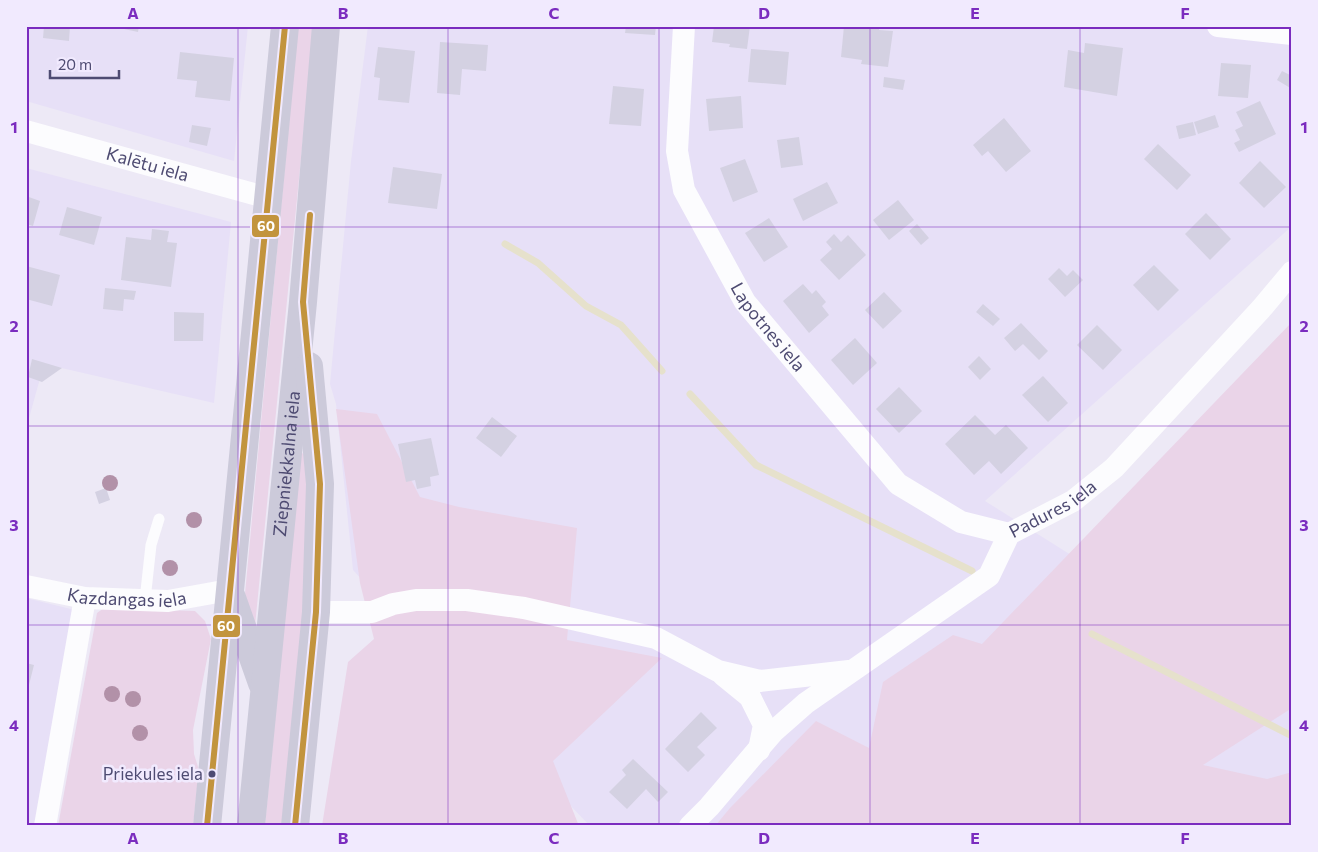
<svg xmlns="http://www.w3.org/2000/svg" width="1318" height="852" viewBox="0 0 1318 852" font-family="Commissioner,sans-serif">
	<style>
		.residential { fill: #e7e0f7 }
		.green { fill: #ead4e8 }
		.lines { fill: none; stroke-linecap: round; stroke-linejoin: round }
		.stream { stroke: #e6e1cc; stroke-width: 7 }
		.building { fill: #d4d1e2 }
		.service { stroke: #fcfcfe; stroke-width: 11 }
		.minor { stroke: #fcfcfe; stroke-width: 22 }
		.trunk { stroke: #cccada; stroke-width: 28 }
		.bus-1-casing { stroke: #f1eafe; stroke-width: 10 }
		.bus-1 { stroke: #c2943e; stroke-width: 6 }
		.tree { fill: #b291a8 }
		.grid { fill: none; stroke: #7b2cbf; stroke-width: 1; stroke-opacity: 0.55 }
		.bus-dot { fill: #4e4b72; stroke: #f1eafe; stroke-width: 2 }
		.labels { text-anchor: middle; stroke-width: 5; stroke-linejoin: round; paint-order: stroke }
		.bus-label { font-size: 17px; fill: #4e4b72; stroke: #f1eafe; text-anchor: end }
		.street-label { font-size: 18px; fill: #4e4b72; stroke: #f1eafe }
		.line-badge { stroke: #f1eafe; stroke-width: 2 }
		.badge-label { font-size: 14px; text-anchor: middle; font-weight: bold; fill: #fff }
		.neatline { fill: none; stroke: #7b2cbf; stroke-width: 2 }
		.grid-label { font-size: 16px; text-anchor: middle; font-weight: bold; fill: #7b2cbf }
	</style>
	<rect width="100%" height="100%" fill="#ede9f6"/>
	<!-- residential -->
	<g class="residential">
		<path d="M26,26h222l-14,135 -208,-60z"/>
		<path d="M368,26h924v200l-307,275 276,173 31,5v147h-702l-71,-74 -166,-182 -17,-166 -6,-20 21,-223z"/>
		<path d="M26,168l205,54 -17,181 -170,-39 -18,65z"/>
		<path d="M26,598l53,13 -41,215h-12z"/>
	</g>
	<!-- green -->
	<g class="green">
		<path d="M298,26h16l-59,600 -10,-32z"/>
		<path d="M1292,322v386l-89,57 64,14 25,-7v54h-577l15,-18 86,-87 53,27 14,-66 70,-47 29,9z"/>
		<path d="M336,409l41,5 43,83 39,10 118,21 -10,112 95,18 -109,103 26,65h-257l26,-164 26,-23 -14,-56z"/>
		<path d="M300,453l7,1 -2,172 -21,200h-19z"/>
		<path d="M104,608l91,3 10,10 6,18 -18,91 1,24 5,16 -6,56h-135l39,-213z"/>
	</g>
	<g class="lines">
		<!-- stream -->
		<g class="stream">
			<path d="M505,244l33,19 48,43 35,19 41,46"/>
			<path d="M690,394l66,71 216,106"/>
			<path d="M1092,634l200,102"/>
		</g>
	</g>
	<!-- building -->
	<g class="building">
		<path d="M44,26h26l-1,15 -26,-3z"/>
		<path d="M110,26h29l-1,6z"/>
		<path d="M626,26h30l-1,9 -30,-2z"/>
		<path d="M714,26h36l-3,23 -18,-2 1,-3 -18,-2z"/>
		<path d="M844,26h36l-1,4 14,1 -5,36 -27,-3 1,-4 -21,-3z"/>
		<path d="M440,42l48,3 -2,26 -24,-2 -2,26 -23,-2z"/>
		<path d="M1085,43l38,5 -6,48 -53,-9 4,-37 16,3z"/>
		<path d="M378,47l37,4 -6,52 -31,-3 2,-22 -6,-1z"/>
		<path d="M751,49l38,3 -3,33 -38,-3z"/>
		<path d="M180,52l54,6 -4,43 -35,-4 2,-16 -20,-2z"/>
		<path d="M1221,63l30,2 -3,33 -30,-2z"/>
		<path d="M1282,71l10,5v13l-15,-9z"/>
		<path d="M884,77l21,3 -2,10 -20,-3z"/>
		<path d="M613,86l31,3 -3,37 -32,-2z"/>
		<path d="M741,96l2,32 -34,3 -3,-32z"/>
		<path d="M1260,101l16,33 -37,18 -5,-9 6,-3 -5,-10 8,-4 -7,-14z"/>
		<path d="M1215,115l4,12 -21,7 -4,-12z"/>
		<path d="M1004,118l27,33 -25,21 -18,-21 -6,5 -9,-11z"/>
		<path d="M1193,122l3,13 -17,4 -3,-13z"/>
		<path d="M192,125l19,3 -4,18 -18,-4z"/>
		<path d="M799,137l4,28 -22,3 -4,-28z"/>
		<path d="M1158,144l33,31 -14,15 -33,-31z"/>
		<path d="M745,159l13,33 -25,10 -13,-34z"/>
		<path d="M1260,161l26,26 -22,21 -25,-25z"/>
		<path d="M393,167l49,7 -5,35 -49,-6z"/>
		<path d="M827,182l11,21 -35,18 -10,-22z"/>
		<path d="M26,196l14,5 -7,25 -7,-2z"/>
		<path d="M898,200l16,20 -25,20 -16,-20z"/>
		<path d="M67,207l35,10 -8,28 -35,-10z"/>
		<path d="M1206,213l25,26 -21,21 -25,-26z"/>
		<path d="M769,218l19,29 -24,15 -19,-29z"/>
		<path d="M917,224l12,14 -8,7 -12,-14z"/>
		<path d="M152,229l17,2 -2,11 10,1 -6,44 -50,-7 5,-43 25,3z"/>
		<path d="M834,234l7,8 7,-7 18,20 -27,25 -19,-20 12,-11 -6,-7z"/>
		<path d="M1154,265l25,25 -21,21 -25,-26z"/>
		<path d="M26,266l34,9 -8,31 -26,-7z"/>
		<path d="M1059,268l8,8 6,-6 10,10 -18,17 -17,-18z"/>
		<path d="M803,284l9,10 4,-4 10,12 -4,4 7,9 -20,18 -26,-32z"/>
		<path d="M105,288l31,3 -2,9 -10,-1 -1,12 -20,-2z"/>
		<path d="M884,292l18,19 -19,18 -18,-19z"/>
		<path d="M983,304l17,15 -7,7 -17,-14z"/>
		<path d="M174,312l30,1 -1,28h-29z"/>
		<path d="M1021,323l27,28 -9,9 -16,-16 -8,7 -11,-13z"/>
		<path d="M1097,325l25,25 -19,20 -26,-25z"/>
		<path d="M855,338l22,25 -24,22 -22,-25z"/>
		<path d="M979,356l12,13 -11,11 -12,-13z"/>
		<path d="M32,359l30,9 -20,14 -14,-5z"/>
		<path d="M1043,376l25,27 -20,19 -26,-27z"/>
		<path d="M899,387l23,24 -23,22 -23,-24z"/>
		<path d="M975,415l20,20 11,-10 22,23 -27,26 -12,-13 -15,14 -29,-31z"/>
		<path d="M492,417l25,19 -16,21 -25,-19z"/>
		<path d="M431,438l8,37 -9,2 1,9 -14,3 -2,-9 -9,2 -8,-38z"/>
		<path d="M106,488l4,12 -11,4 -4,-12z"/>
		<path d="M26,663l8,2 -7,28h-1z"/>
		<path d="M701,712l16,16 -20,19 8,8 -17,17 -23,-23z"/>
		<path d="M633,759l35,33 -10,10 -12,-13 -19,20 -18,-17 17,-17 -4,-5z"/>
	</g>
	<g class="lines">
		<!-- service -->
		<path class="service" d="M145,600l6,-55 8,-26"/>
		<!-- minor -->
		<g class="minor">
			<path id="s1" d="M684,26l-7,125 7,39 61,112 153,182 63,38 48,12"/>
			<path d="M1218,26l74,8"/>
			<path id="s2" d="M26,131l242,67"/>
			<path id="s3" d="M26,586l59,12 83,3 61,-11"/>
			<path d="M316,612h56l21,-8 23,-4h51l57,8 132,30 62,33 42,10 89,-10"/>
			<path d="M723,675l27,22 14,28 -5,25"/>
			<path d="M45,826l40,-228"/>
			<path id="s4" d="M690,826l19,-19 64,-75 33,-29 183,-127 20,-42 64,-33 41,-33 147,-159 31,-37"/>
		</g>
		<!-- trunk -->
		<g class="trunk">
			<path d="M232,598l30,85"/>
			<path d="M207,826l78,-800"/>
			<path id="s5" d="M251,826l52,-524 23,-276"/>
			<path d="M295,826l21,-214 4,-128 -11,-118"/>
		</g>
		<defs>
			<g id="bus-1">
				<path d="M207,826l78,-800"/>
				<path d="M295,826l21,-214 4,-128 -17,-182 7,-87"/>
			</g>
		</defs>
		<!-- bus-1 casing -->
		<use href="#bus-1" class="bus-1-casing"/>
		<!-- bus-1 -->
		<use href="#bus-1" class="bus-1"/>
	</g>
	<!-- trees -->
	<g class="tree">
		<circle cx="110" cy="483" r="8"/>
		<circle cx="194" cy="520" r="8"/>
		<circle cx="170" cy="568" r="8"/>
		<circle cx="112" cy="694" r="8"/>
		<circle cx="133" cy="699" r="8"/>
		<circle cx="140" cy="733" r="8"/>
	</g>
	<!-- grid -->
	<path class="grid" d="M238,26v800M448,26v800M659,26v800M870,26v800M1080,26v800M26,227h1266M26,426h1266M26,625h1266"/>
	<!-- markers -->
	<circle class="bus-dot" cx="212" cy="774" r="4.5"/>
	<g class="labels">
		<!-- bus labels -->
		<g class="bus-label">
			<text x="203" y="780">Priekules iela</text>
		</g>
		<!-- street labels -->
		<g class="street-label">
			<text dy="6" stroke="none"><textPath href="#s2" startOffset="126">Kalētu iela</textPath></text>
			<text dy="6" stroke="none"><textPath href="#s1" startOffset="326">Lapotnes iela</textPath></text>
			<text dy="6" stroke="none"><textPath href="#s5" startOffset="364">Ziepniekkalna iela</textPath></text>
			<text dy="6" stroke="none"><textPath href="#s4" startOffset="489">Padures iela</textPath></text>
			<text dy="6" stroke="none"><textPath href="#s3" startOffset="102">Kazdangas iela</textPath></text>
		</g>
	</g>
	<g class="line-badge">
		<rect x="251" y="214" width="29" height="24" rx="5" fill="#c2943e"/>
		<rect x="212" y="614" width="29" height="24" rx="5" fill="#c2943e"/>
	</g>
	<g class="badge-label">
		<text x="266" y="231">60</text>
		<text x="226" y="631">60</text>
	</g>
	<!-- border -->
	<rect width="1318" height="852" fill="none" stroke="#f1eafe" stroke-width="55"/>
	<!-- scale -->
	<path d="M50 70v8h69v-8" fill="none" stroke="#4e4b72" stroke-width="2.5"/>
	<text x="58" y="70" font-size="15" fill="#4e4b72" stroke="#f1eafe" stroke-width="4" paint-order="stroke">20 m</text>
	<rect x="28" y="28" width="1262" height="796" class="neatline"/>
	<g class="grid-label">
		<text x="133" y="19">A</text>
		<text x="343" y="19">B</text>
		<text x="554" y="19">C</text>
		<text x="764" y="19">D</text>
		<text x="975" y="19">E</text>
		<text x="1185" y="19">F</text>
		<text x="14" y="133">1</text>
		<text x="1304" y="133">1</text>
		<text x="14" y="332">2</text>
		<text x="1304" y="332">2</text>
		<text x="14" y="531">3</text>
		<text x="1304" y="531">3</text>
		<text x="14" y="731">4</text>
		<text x="1304" y="731">4</text>
		<text x="133" y="844">A</text>
		<text x="343" y="844">B</text>
		<text x="554" y="844">C</text>
		<text x="764" y="844">D</text>
		<text x="975" y="844">E</text>
		<text x="1185" y="844">F</text>
	</g>
</svg>
